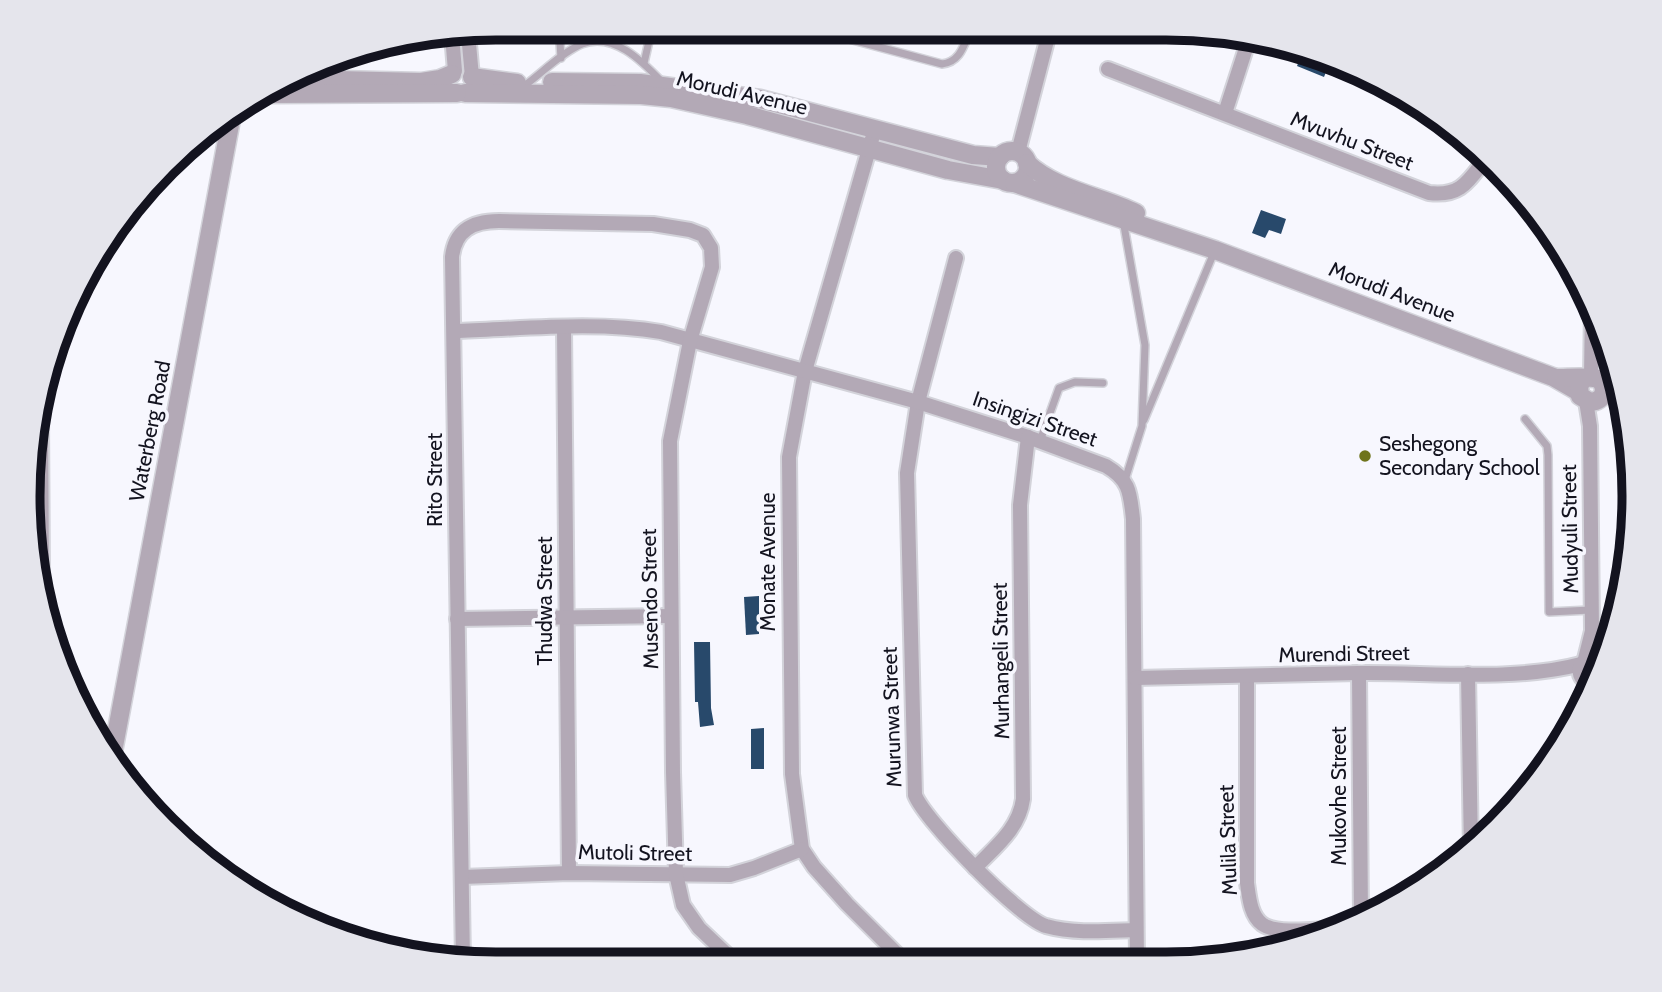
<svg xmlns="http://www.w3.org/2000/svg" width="1662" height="992" viewBox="0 0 1662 992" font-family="Cabin,sans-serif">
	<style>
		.building { fill: #28496b }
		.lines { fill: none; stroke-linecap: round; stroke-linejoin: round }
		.service-casing { stroke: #d3d3da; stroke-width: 10 }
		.minor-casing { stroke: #d3d3da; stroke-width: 18 }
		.tertiary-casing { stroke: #d3d3da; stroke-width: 21 }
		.service { stroke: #b3a9b6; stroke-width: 7 }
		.minor { stroke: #b3a9b6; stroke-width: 14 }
		.tertiary { stroke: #b3a9b6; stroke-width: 18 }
		.poi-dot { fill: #6f741c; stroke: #f7f7fe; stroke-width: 2.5 }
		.labels { text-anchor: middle; stroke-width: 7; stroke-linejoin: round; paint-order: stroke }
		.street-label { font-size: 21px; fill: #13131f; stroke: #f7f7fe }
		.poi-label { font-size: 21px; fill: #13131f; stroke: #f7f7fe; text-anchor: start }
		.rim { fill: none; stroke: #13131f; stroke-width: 9 }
	</style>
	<rect width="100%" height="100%" fill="#f7f7fe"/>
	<!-- building -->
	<g class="building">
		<path d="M1303,51l27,11 -6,15 -27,-11z"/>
		<path d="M1261,210l25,9 -5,15 -12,-4 -4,8 -13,-5z"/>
		<path d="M759,596v38l-13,1 -2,-38z"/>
		<path d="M694,642h16l1,66 3,17 -14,2 -2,-25h-3z"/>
		<path d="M764,728v41h-13v-40z"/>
	</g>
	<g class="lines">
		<defs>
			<g id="service">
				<path d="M559,28l2,30"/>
				<path d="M808,28l134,36c19,-2 22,-20 29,-35"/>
				<path d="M644,63l8,-35"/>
				<path d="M528,83c17,-13 35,-31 54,-39 31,-13 61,18 80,38"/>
				<path d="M1123,220l22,125 -3,81 -17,54"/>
				<path d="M1525,419l22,27 1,9 1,157 42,-2"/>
				<path d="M1144,420l71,-170"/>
				<path d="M1040,441l19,-53 16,-6 28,1"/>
			</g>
			<g id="minor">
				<path d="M468,33l4,44"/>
				<path d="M452,35l3,36"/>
				<path d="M1108,69l321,124c33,4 40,-13 58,-36"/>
				<path d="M1225,113l24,-74"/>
				<path d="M872,139l-67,232 -16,86 3,317 10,75 12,18 33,37 59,59"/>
				<path d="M1018,152l32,-123"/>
				<path d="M956,258l-38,144 -11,71 8,322c10,26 105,123 131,131 29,8 60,5 90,4"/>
				<path d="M564,328l5,545"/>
				<path d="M455,331c65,-2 142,-10 206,1l257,70 110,35 78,29c24,14 24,27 27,53l4,444"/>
				<path d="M1591,377l1,-71"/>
				<path d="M41,418l1,160"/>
				<path d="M457,619l214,-3"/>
				<path d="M1585,659l7,-28 -2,-205 -4,-25"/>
				<path d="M1359,673l2,245"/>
				<path d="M1468,674l3,176"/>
				<path d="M1247,677v206c2,13 3,32 15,41 15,11 55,5 73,4"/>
				<path d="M1135,678c75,-1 149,-4 223,-5 71,-1 155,9 223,-9"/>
				<path d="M1594,684c-12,-1 -17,-9 -13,-20l8,-6h8l5,4"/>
				<path d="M975,868c20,-21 44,-39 48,-69l-3,-294 8,-68"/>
				<path d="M462,877l107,-4 161,2 24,-7 48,-19"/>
				<path d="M463,962l-11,-705c3,-27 21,-36 47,-36l154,3 37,6 13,5 8,13 1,19 -22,74 -20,100 3,331 3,102 7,31 16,23 37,35"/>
			</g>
			<g id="tertiary">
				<path d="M472,77l45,6"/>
				<path d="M297,79l124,3 19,-3 12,-5"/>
				<path d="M552,82l88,1 120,16 213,56 27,2"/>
				<path d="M465,93l176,2 30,3 76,17 201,55 55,10"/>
				<path d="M269,94l188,-1"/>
				<circle cx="1012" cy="167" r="16"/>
				<path d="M1027,163c29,27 74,33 109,50"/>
				<path d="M1014,183l201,67 338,127 26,15"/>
				<path d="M1556,378c12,0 34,-2 43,1 9,10 5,22 -9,23l-10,-6 -1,-11 5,-6"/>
				<path d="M112,757l120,-643"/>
			</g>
		</defs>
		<!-- service casing -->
		<use href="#service" class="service-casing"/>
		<!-- minor casing -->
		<use href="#minor" class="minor-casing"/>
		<!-- tertiary casing -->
		<use href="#tertiary" class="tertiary-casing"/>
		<!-- service -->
		<use href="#service" class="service"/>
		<!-- minor -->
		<use href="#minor" class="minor"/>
		<!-- tertiary -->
		<use href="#tertiary" class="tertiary"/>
	</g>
	<!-- markers -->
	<circle class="poi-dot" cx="1365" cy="456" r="7"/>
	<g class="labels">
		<!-- street labels -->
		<g class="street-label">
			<text transform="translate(742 93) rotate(13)" y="7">Morudi Avenue</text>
			<text transform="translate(1352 141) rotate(21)" y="7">Mvuvhu Street</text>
			<text transform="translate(1392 292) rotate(21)" y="7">Morudi Avenue</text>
			<text transform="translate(1035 419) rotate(19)" y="7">Insingizi Street</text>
			<text transform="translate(150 431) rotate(-79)" y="7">Waterberg Road</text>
			<text transform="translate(435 480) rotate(-90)" y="7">Rito Street</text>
			<text transform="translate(1570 529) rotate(-91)" y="7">Mudyuli Street</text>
			<text transform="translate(768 562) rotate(-90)" y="7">Monate Avenue</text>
			<text transform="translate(650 599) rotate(-91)" y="7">Musendo Street</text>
			<text transform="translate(545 601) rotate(-90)" y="7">Thudwa Street</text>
			<text transform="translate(1344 654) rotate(-1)" y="7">Murendi Street</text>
			<text transform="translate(1001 661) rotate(-91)" y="7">Murhangeli Street</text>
			<text transform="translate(892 717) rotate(-92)" y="7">Murunwa Street</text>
			<text transform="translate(1339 796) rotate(-90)" y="7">Mukovhe Street</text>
			<text transform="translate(1228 840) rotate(-92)" y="7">Mulila Street</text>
			<text transform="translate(635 853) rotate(1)" y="7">Mutoli Street</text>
		</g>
		<!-- poi labels -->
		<g class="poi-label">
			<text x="1379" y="451">Seshegong<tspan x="1379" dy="24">Secondary School</tspan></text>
		</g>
	</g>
	<!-- crop -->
	<path d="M0 0H1662V992H0ZM496 40H1166A456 456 0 0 1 1622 496V496A456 456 0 0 1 1166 952H496A456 456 0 0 1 40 496V496A456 456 0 0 1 496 40Z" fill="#e5e5ec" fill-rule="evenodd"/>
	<path class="rim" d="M496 40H1166A456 456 0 0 1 1622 496V496A456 456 0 0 1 1166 952H496A456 456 0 0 1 40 496V496A456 456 0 0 1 496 40Z"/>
</svg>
